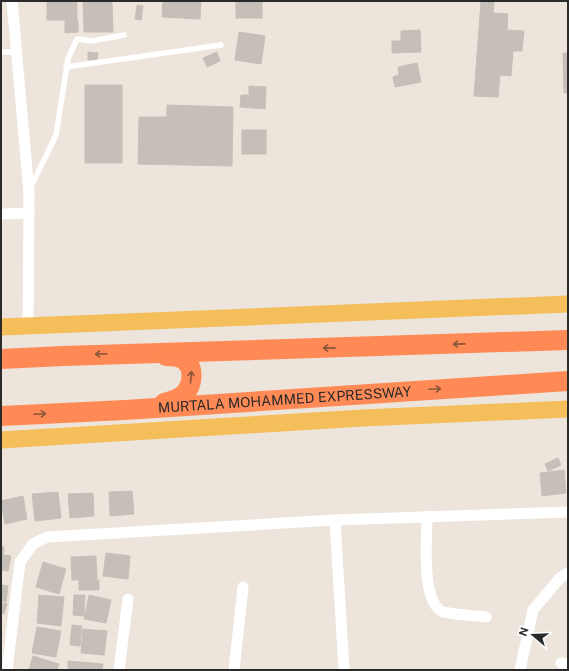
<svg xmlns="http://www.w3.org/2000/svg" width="569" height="671" viewBox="0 0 569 671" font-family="'Public Sans',sans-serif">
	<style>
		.building { fill: #c5beb9; stroke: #c8bfb6 }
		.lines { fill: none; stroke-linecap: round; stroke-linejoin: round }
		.service { stroke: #fff; stroke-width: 5.5 }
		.minor { stroke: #fff; stroke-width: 11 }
		.primary { stroke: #f4be5a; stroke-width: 17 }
		.motorway { stroke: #ff8a55; stroke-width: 20 }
		.oneway { stroke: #8a553d }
		.labels { text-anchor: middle; stroke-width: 3.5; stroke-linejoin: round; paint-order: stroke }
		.street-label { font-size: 14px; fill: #2a2a2a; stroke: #fff }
	</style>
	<rect width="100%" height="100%" fill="#ede4dc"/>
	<!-- building -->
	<g class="building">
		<rect x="47" y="1" width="30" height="19"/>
		<path d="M83,1h29l1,31h-29z"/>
		<path d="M163,1h38l-1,18 -38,-2z"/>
		<rect x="236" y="1" width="26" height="17"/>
		<path d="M481,1l13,1 -1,11 15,1 -1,16 17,1 -2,20h-9l-2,25 -11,-1 -2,22 -24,-1z"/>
		<path d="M137,5l6,1 -2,14 -6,-1z"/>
		<path d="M65,20h13v12l-13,1z"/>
		<path d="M420,30l1,22 -29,1v-12h9v-10z"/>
		<path d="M239,32l26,4 -4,28 -26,-4z"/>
		<path d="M88,52l10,1 -1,7h-9z"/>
		<path d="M217,52l3,9 -13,6 -4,-9z"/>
		<path d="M563,53h5v40h-4z"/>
		<path d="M417,63l4,19 -26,5 -2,-10 6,-2 -1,-8z"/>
		<rect x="85" y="85" width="37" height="78"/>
		<path d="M249,86l17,1 -1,22 -25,-2 1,-12h8z"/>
		<path d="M167,105l66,2 -1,59 -94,-2 1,-47h28z"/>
		<rect x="242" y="130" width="24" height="24"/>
		<path d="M558,458l3,7 -13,6 -3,-7z"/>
		<path d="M564,470l2,23 -24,3 -2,-23z"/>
		<path d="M132,491l2,23 -24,2 -1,-24z"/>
		<path d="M58,492l3,26 -26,3 -3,-27z"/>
		<path d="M93,493l1,23 -24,2 -2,-24z"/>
		<path d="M23,496l4,23 -22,5 -4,-23z"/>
		<path d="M1,546l3,1 -1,8 8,1 -3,15 -7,-1z"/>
		<path d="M106,553l24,3 -2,23 -25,-3z"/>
		<path d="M96,556l1,23 -25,1 -1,-23z"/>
		<path d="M43,562l23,7 -7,25 -23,-7z"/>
		<rect x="79" y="580" width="20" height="10"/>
		<path d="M1,585l7,1 -2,16 -5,-1z"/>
		<path d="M39,595l25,2 -3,29 -24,-3z"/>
		<path d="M74,595h11l-1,21 -11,-1z"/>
		<path d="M89,595l22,5 -5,23 -22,-4z"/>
		<path d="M3,603l4,1 -3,10 -3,-1z"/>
		<path d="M72,625l10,1 -2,20 -10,-1z"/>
		<path d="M37,627l24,4 -5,26 -24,-4z"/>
		<path d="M83,629l24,2 -3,24 -23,-2z"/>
		<path d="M33,656l26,8 -2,6h-28z"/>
		<path d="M68,661l35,3 -1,6h-34z"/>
	</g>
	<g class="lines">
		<!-- service -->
		<g class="service">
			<path d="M1,52h15"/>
			<path d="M66,67l155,-22"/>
			<path d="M30,189l26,-54 12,-76 9,-20 15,2 32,-6"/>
		</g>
		<!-- minor -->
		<g class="minor">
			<path d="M12,1l17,192 -1,132"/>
			<path d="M1,214l28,-1"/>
			<path d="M427,516c0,22 -6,82 14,95 5,3 37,5 45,6"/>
			<path d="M335,520l9,150"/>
			<path d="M561,663l7,1"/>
			<path d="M7,670l13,-108 13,-18 14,-7 288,-17 233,-8"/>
			<path d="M119,670l9,-71"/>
			<path d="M234,670l9,-83"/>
			<path d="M520,670l13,-60 27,-32 8,-5"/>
		</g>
		<!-- primary -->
		<g class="primary">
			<path d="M1,327l567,-23"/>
			<path d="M1,440l362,-22 205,-9"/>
		</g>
		<!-- motorway -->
		<g class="motorway">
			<path d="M1,359l62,-3 505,-16"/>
			<path d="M164,403c7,-2 15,-4 20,-9 9,-8 11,-27 0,-34 -5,-4 -12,-4 -18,-4"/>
			<path id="s1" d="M1,416l124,-6 443,-29"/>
		</g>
	</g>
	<!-- one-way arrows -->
	<defs><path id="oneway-shaft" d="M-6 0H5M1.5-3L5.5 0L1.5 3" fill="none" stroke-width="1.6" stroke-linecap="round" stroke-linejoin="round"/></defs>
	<g class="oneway">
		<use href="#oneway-shaft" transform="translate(459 344) rotate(179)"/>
		<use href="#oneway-shaft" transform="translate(329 348) rotate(179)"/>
		<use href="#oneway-shaft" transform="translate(101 354) rotate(178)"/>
		<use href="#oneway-shaft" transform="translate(191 377) rotate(-85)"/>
		<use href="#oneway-shaft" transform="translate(435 389) rotate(-3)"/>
		<use href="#oneway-shaft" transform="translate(40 414) rotate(-3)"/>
	</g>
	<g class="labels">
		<!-- street labels -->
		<g class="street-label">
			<text dy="5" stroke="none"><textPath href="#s1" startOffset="284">MURTALA MOHAMMED EXPRESSWAY</textPath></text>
		</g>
	</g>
	<!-- border -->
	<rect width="569" height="671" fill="none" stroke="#2a2a2a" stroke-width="4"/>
	<!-- north arrow -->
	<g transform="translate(533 635) rotate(289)" stroke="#ffffff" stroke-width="3" paint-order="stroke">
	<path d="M0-3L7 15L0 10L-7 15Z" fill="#2a2a2a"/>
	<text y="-6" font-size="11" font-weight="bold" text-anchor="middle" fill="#2a2a2a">N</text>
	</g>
</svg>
